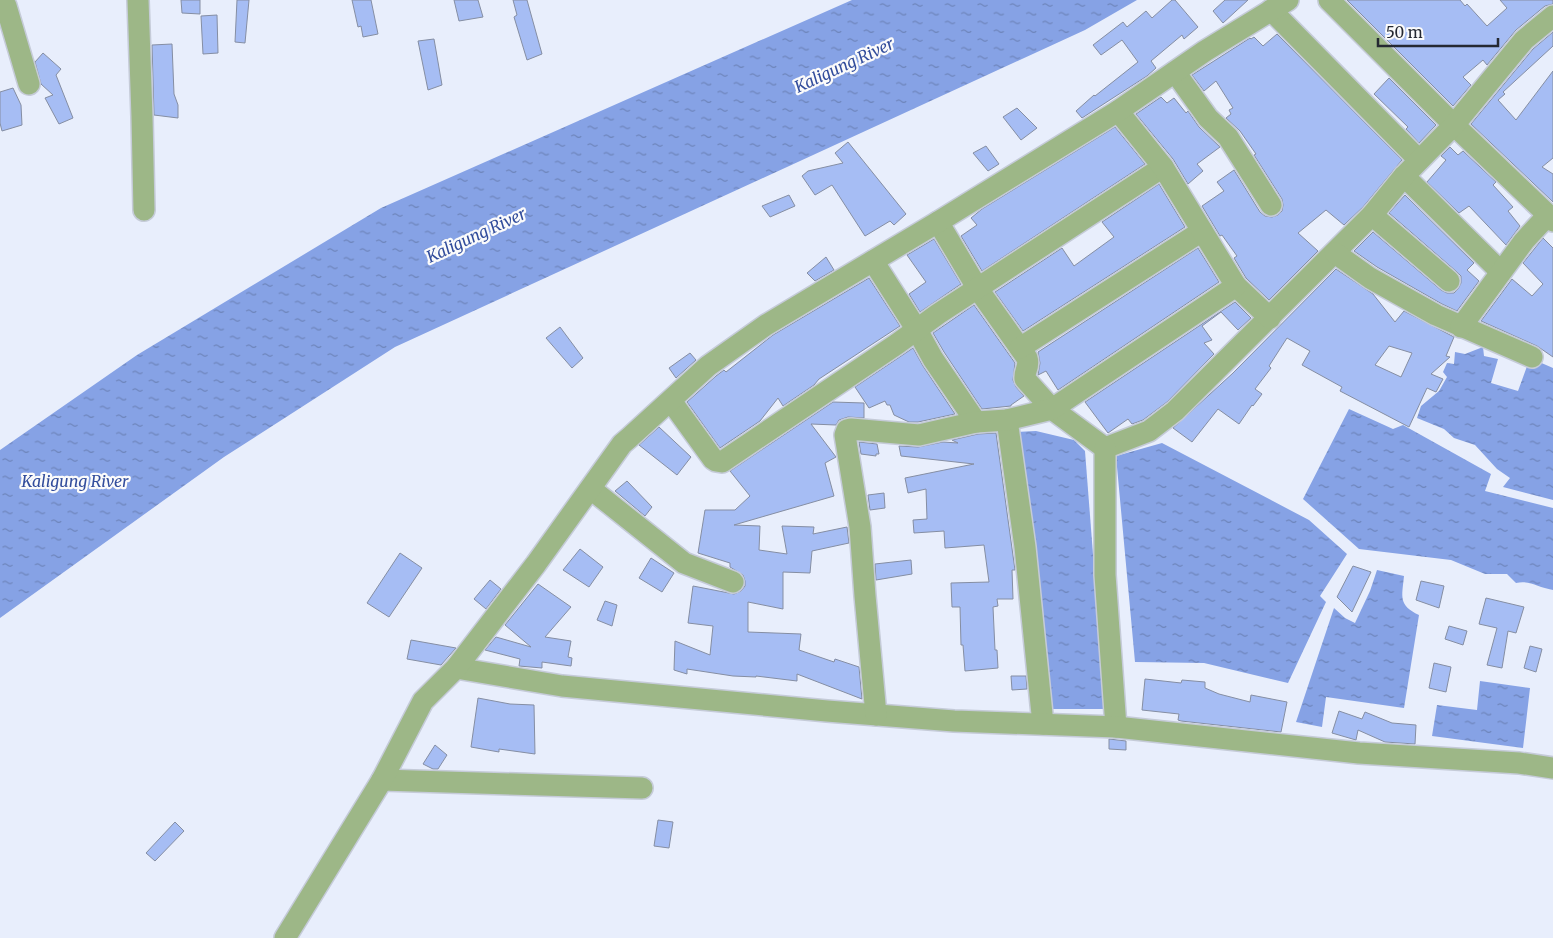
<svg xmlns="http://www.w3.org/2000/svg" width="1553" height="938" viewBox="0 0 1553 938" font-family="Merriweather,serif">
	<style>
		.water { fill: url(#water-ripples) }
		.building { fill: #a6bdf4; stroke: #858ea3; fill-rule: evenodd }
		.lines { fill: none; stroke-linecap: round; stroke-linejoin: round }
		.minor-casing { stroke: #c5cbd8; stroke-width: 24 }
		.minor { stroke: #9db787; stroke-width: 21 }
		.labels { text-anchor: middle; stroke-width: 4.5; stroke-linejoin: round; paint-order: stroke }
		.water-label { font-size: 16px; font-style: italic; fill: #324d9c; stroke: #fbfbfb }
	</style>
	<defs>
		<pattern id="water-ripples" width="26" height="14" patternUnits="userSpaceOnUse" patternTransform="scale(1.25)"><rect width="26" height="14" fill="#86a2e5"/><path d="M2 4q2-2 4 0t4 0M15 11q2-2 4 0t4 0" fill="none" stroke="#6d84ba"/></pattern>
	</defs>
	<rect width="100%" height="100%" fill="#e8eefc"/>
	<!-- water -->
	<g class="water">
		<path d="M852,0h285l-52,30 -690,317 -171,110 -224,161v-168l137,-95 244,-147z"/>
		<path d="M1483,347l1,9 14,3 -7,24 27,8 12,-33 23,10v132l-50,-13 7,-9 -13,-9 -22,-24 -21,-7 -10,-9 -27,-11 4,-12 18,-15 8,-14 -4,-5 4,-9 7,1 1,-12 10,2z"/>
		<path d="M1349,409l44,20 10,-4 88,49 -6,17 68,17v82c-15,-2 -22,-10 -37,-7l-9,-9h-22l-34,-14 -92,-11 -56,-50z"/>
		<path d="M1036,431l38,9 11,11 20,258h-55l-36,-277z"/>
		<path d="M1162,443l147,77 38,34 -27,42 6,6 -38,81 -84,-20 -69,-1 -19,-206z"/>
		<path d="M1377,570l27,6c-2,21 -6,29 15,39l-15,93 -78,-11 -4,30 -26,-5 38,-114 11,10 10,5 15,-32z"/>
		<path d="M1480,681l50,7 -7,60 -91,-12 5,-31 40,5z"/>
	</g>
	<!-- building -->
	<g class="building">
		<path d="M181,0h19v14l-18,-1z"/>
		<path d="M237,0h12l-4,43 -10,-1z"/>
		<path d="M352,0h19l7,34 -15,3 -2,-11 -3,1z"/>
		<path d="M454,0h24l5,17 -24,4z"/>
		<path d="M513,0h14l15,54 -15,6 -13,-43 3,-2z"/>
		<path d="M1172,0h3l23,27 -14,12 -2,-4 -31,26 5,7 -9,8 -65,42 -6,-7 18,-16 1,1 43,-34 -16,-22 -21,15 -8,-10 30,-23 4,5 19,-16 6,7z"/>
		<path d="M1225,0h23l-25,23 -10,-12z"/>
		<path d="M1347,0h113l5,6 2,-2 20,22 20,-18 -7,-8h53v4l-8,2 -29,24 -29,35 -4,-5 -20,17 8,8 -18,21z"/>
		<path d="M217,15l1,38 -15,1 -2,-38z"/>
		<path d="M1553,32v14l-50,46 2,2 -7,6 18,20 37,-49v87l-11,9 11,7v28l-82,-78 62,-75z"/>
		<path d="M1277,34l125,126 -39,47 -19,18 -18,-15 -28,23 20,18 -49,49 -23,-22 -12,-20 3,-2 -15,-21 -2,1 -18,-30 22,-15 -7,-9 17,-12 26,42 5,4 7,1 6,-2 4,-4 1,-6 -1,-6 -28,-44 2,-1 -16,-23 -14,-13 5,-4 -2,-4 4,-2 -17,-27 -12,10 -12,-16 58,-37 1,1 3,-2 9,9z"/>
		<path d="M434,39l8,46 -14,5 -10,-49z"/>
		<path d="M172,44l2,50 4,11v13l-24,-3 -2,-70z"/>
		<path d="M43,53l18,16 -5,6 17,43 -14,6 -14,-26 8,-3 -12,-11 -6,-22z"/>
		<path d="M1389,78l47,47 -17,18 -13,-14 2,-2 -34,-33z"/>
		<path d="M13,88l8,17 1,20 -20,6 -2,-8v-31z"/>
		<path d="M1161,97l6,6 7,-5 12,15 2,-2 11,16 21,20 -23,17 6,7 -15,13 -15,-25 -37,-45z"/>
		<path d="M1017,108l20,20 -16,12 -18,-23z"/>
		<path d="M1115,127l30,37 -163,107 -21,-35 16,-11 -6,-7 11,-9z"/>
		<path d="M848,142l58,72 -12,11 -4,-4 -25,15 -33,-51 -17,10 -13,-19 6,-5 35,-8 -8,-10z"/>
		<path d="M986,146l13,18 -11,7 -15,-18z"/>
		<path d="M1450,147l8,8 5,-4 33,31 -3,3 20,22 -5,4 12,15 -14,19 -37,-39 -10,7 -32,-31 19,-22 -5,-4z"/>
		<path d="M1159,184l26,43 -162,104 -28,-39 67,-44 12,18 40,-29 -12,-15z"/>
		<path d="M789,195l6,11 -25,11 -8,-11z"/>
		<path d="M1405,195l69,68 -7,7 12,11 -22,30 -15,-7 -65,-37 -23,-16 19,-19 68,58 6,3h7l4,-4 3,-6v-7l-4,-4 -68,-59z"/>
		<path d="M1543,238l10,10v109l-16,-11 -56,-25 31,-42 20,17 11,-12 -20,-21z"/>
		<path d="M934,239l27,45 -41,28 -11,-18 17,-12 -19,-27z"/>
		<path d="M1198,248l21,34 -161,108 -12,-19 -8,4 2,-12 -2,-11z"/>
		<path d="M826,257l8,13 -19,11 -8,-8z"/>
		<path d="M1336,269l37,25 22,28 9,-11 50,26 -8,19 4,1 -19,17 12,5 -7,13 -9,-4 -18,39 -69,-36 2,-4 -40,-22 8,-14 -23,-13 -18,28 2,2 -16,21 7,5 -9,12 -1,-1 -13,19 -21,-15 -26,33 -19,-14 60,-55zM1389,346l23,7 -11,24 -26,-12z"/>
		<path d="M869,278l31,48 -81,53 -5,6 -31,21 -5,-8 -18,23 -40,27 -33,-46 29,-26 8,-6 2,2 47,-37z"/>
		<path d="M1235,302l16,16 -13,12 -17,-18 -19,14 10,14 -8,3 10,11 -47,48 -24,18 -11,4 -4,-5 -20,14 -23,-31z"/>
		<path d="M974,305l41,58 -2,17 3,7 8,9 -13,9v1l-29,3 -38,-57 -11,-19z"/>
		<path d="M560,327l23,31 -11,10 -26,-30z"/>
		<path d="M913,348l10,18 32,48 -37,8h-9l-15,-7 -4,-10h-3l-2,-4 -16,7 -14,-21z"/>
		<path d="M690,353l6,7 -20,18 -7,-10z"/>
		<path d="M833,402l31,1v15l-16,-1 -9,3 -3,5 -25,-1 25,33 -11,6 9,33 -100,29 26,1 -1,24 28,4 -5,-28 32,1 -1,7 34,-7 2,16 -37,8 -2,22 -27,-1v37l-35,-7v30l53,2 -2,16 35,12 1,-3 24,8 3,32 -65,-25v7l-41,-5v1l-23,-1 -46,-7v5l-13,-4 1,-29 35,14 3,-29 -25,-3 5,-37 41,8 7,-3 4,-5v-5l-2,-6 -13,-8v-4l-32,-10 7,-43h30l15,-14 -20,-25z"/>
		<path d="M659,427l32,30 -14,18 -38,-30z"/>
		<path d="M996,433l19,137h-3l1,29h-16l1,7 -5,1 2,43h2l1,18 -33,3 -2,-26h-2l-1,-38h-8l-1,-24 38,-1 -5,-37 -39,3 -1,-17 -30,2 -1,-13 14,-1 -1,-30 -18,4 -3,-15 69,-14 -73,-8 -2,-10 19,1 25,-5 15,1 -6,-3 26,-6z"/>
		<path d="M859,442l18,2 2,10h-3v2l-15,-2z"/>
		<path d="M627,481l25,26 -7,9 -30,-25z"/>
		<path d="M884,493l1,15 -15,2 -2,-15z"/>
		<path d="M580,549l23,18 -14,20 -26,-17z"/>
		<path d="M400,553l22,15 -33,49 -22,-14z"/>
		<path d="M651,558l23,15 -12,19 -23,-14z"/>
		<path d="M911,560l1,14 -36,6 -1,-16z"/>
		<path d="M1353,566l18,6 -19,40 -15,-15z"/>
		<path d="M490,580l11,9 -15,20 -12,-10z"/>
		<path d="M1421,581l23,5 -5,22 -23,-8z"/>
		<path d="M538,584l33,23 -26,30 26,4 -3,16 4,1 -1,8 -29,-4v6l-23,-2 1,-7 -35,-9 11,-13 35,10 -26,-22z"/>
		<path d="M1486,598l38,9 -8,26 -8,-2 -6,37 -15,-3 10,-37 -18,-4z"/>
		<path d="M605,601l12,4 -5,21 -15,-6z"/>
		<path d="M1449,626l18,5 -4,14 -18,-6z"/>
		<path d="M411,640l45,8 -15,17 -34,-6z"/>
		<path d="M1530,646l12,3 -6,23 -12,-4z"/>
		<path d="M1434,663l17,4 -5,25 -17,-4z"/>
		<path d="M1011,676h15l1,13 -15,1z"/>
		<path d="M1145,679l36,4 1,-3 23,2v6l14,6 31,8 1,-7 36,7 -6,30 -100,-11 -3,-1 1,-6 -37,-4z"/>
		<path d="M478,698l32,6 24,1 1,49 -36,-5v3l-28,-5z"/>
		<path d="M1339,711l23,8 3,-7 27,11 24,2 -1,19 -30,-2 -27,-12 -2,10 -24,-7z"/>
		<path d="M1109,739l17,2v9l-17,-1z"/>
		<path d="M435,745l12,10 -9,14h-5l-10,-5z"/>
		<path d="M658,820l15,2 -4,26 -15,-2z"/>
		<path d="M175,822l9,9 -29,30 -9,-8z"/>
	</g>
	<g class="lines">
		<defs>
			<g id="minor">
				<path d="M138,0l4,117 2,93"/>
				<path d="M1329,0l125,125 94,90"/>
				<path d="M6,6l23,78"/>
				<path d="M1271,10l148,150"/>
				<path d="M1175,72l33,46 20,19 43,68"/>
				<path d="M1404,176l97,96"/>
				<path d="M1372,215l77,66"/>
				<path d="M938,222l40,67 49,69c3,9 -3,12 -2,21l27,30 53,39 44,-17 26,-20 197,-196 32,-39 50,-51 70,-85 29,-24"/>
				<path d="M1335,253l35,25 66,37 96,42"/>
				<path d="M873,261l44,69 16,29 43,63"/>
				<path d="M1236,286l34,32"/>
				<path d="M1461,327l63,-86 24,-26 5,6"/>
				<path d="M1020,348l182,-117"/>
				<path d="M671,401l42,58 3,2 6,1 175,-118 41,-30 225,-147"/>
				<path d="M1007,420l18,127 18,177"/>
				<path d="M1105,448v127l11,152"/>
				<path d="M591,489l93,74 49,19"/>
				<path d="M456,668l106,18 265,25 127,10 162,6 243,26 160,10 34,5"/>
				<path d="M876,715l-11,-119 -5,-69 -15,-92 2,-5 4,-1 68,6 57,-13 31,-2 45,-11 184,-123 -73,-119 -45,-56"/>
				<path d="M382,780l260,8"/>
				<path d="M285,938l97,-158 41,-79 33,-33 80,-104 86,-120 7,-6 79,-72 58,-41 172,-103 180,-111 87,-60 83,-51"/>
			</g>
		</defs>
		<!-- minor casing -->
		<use href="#minor" class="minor-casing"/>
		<!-- minor -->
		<use href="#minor" class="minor"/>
	</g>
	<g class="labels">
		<!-- water labels -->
		<g class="water-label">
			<text transform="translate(844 65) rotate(-25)" y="6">Kaligung River</text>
			<text transform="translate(476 235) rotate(-25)" y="6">Kaligung River</text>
			<text x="75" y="487">Kaligung River</text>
		</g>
	</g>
	<!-- scale -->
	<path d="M1378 38v8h120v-8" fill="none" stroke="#252932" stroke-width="2.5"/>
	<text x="1386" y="38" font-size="15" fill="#252932" stroke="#fbfbfb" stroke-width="4" paint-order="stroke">50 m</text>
</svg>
